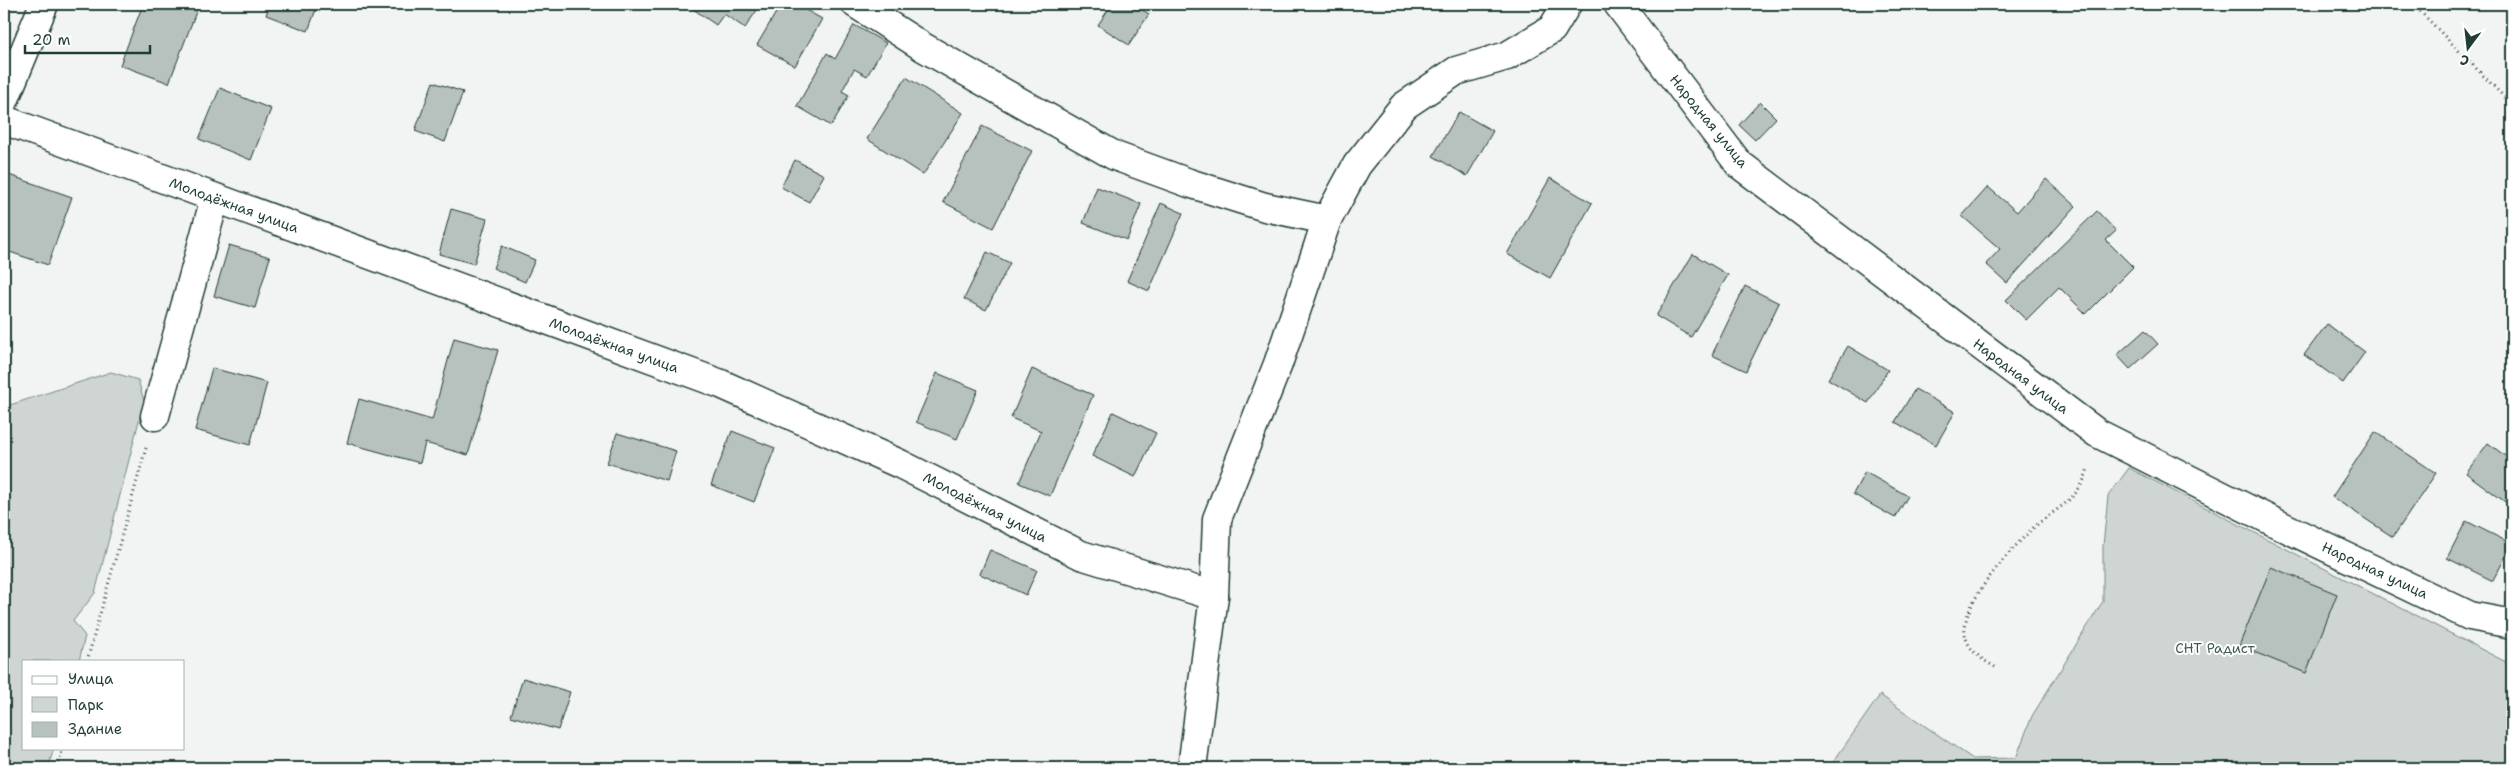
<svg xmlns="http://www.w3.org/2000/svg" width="2516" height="772" viewBox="0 0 2516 772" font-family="'Shantell Sans',sans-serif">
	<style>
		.green { fill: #ced5d3; stroke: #768984 }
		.building { fill: #b7c1bd; stroke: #1f3d34 }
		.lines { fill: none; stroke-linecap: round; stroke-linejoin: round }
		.minor-casing { stroke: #1f3d34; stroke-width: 31 }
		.path { stroke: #1f3d34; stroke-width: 3; stroke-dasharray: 1 4; stroke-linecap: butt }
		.minor { stroke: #fff; stroke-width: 28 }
		.labels { text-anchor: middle; stroke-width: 4; stroke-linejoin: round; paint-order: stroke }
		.street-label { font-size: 14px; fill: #1f3d34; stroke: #fff }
		.park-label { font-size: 14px; fill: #425b54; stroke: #fff }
	</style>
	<rect width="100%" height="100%" fill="#f2f3f3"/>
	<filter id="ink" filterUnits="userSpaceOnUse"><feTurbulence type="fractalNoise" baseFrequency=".02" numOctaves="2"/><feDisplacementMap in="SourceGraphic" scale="10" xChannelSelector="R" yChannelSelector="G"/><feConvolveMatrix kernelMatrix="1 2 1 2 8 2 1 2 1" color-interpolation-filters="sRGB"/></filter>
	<g filter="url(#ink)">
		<!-- green -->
		<g class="green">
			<path d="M111,372l27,8 6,21 -49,192 -22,28 12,15 -6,25h-55v87h30l-6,20h-44v-361z"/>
			<path d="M2129,468l377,194 6,-12v118h-683l51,-73 93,64 43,-1 16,-42 71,-115v-55l5,-50z"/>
		</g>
		<!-- building -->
		<g class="building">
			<path d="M143,4h56l-30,79 -49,-18z"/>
			<path d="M270,4h48l-10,27 -42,-16z"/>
			<path d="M686,4h75l-16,24 -21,-14 -8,11z"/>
			<path d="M781,4h14l27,15 -27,47 -38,-21z"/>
			<path d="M1112,4h21l16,10 -20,31 -31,-20z"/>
			<path d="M854,25l32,18 -19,33 -13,-7 -12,22 7,4 -18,31 -34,-20 30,-53 8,6z"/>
			<path d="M906,77l57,36 -40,62 -56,-36z"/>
			<path d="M433,82l30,10 -18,50 -30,-11z"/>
			<path d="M220,88l51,21 -20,51 -52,-21z"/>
			<path d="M1760,102l16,16 -21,22 -16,-15z"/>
			<path d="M1459,112l34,19 -26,45 -34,-20z"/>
			<path d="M982,126l50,25 -39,77 -50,-26z"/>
			<path d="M795,160l29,15 -15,27 -28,-15z"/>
			<path d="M9,175l63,22 -24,68 -44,-15v-60z"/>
			<path d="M1550,178l42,25 -42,75 -43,-24z"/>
			<path d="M2046,179l30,27 -69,77 -21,-19 14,-15 -38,-33 26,-29 29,25z"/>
			<path d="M1097,187l44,17 -14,36 -44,-17z"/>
			<path d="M1161,203l22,10 -34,78 -22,-10z"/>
			<path d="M451,209l36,10 -13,45 -35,-10z"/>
			<path d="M2097,211l19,20 -10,9 27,27 -47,47 -27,-27 -33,33 -20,-20z"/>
			<path d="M229,245l41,12 -15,51 -41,-12z"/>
			<path d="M502,246l33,14 -10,22 -32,-14z"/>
			<path d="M987,252l23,11 -24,47 -22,-11z"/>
			<path d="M1693,254l35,21 -37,62 -35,-21z"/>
			<path d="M1745,286l34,17 -33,68 -34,-16z"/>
			<path d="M2327,324l38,28 -22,31 -39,-28z"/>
			<path d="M2145,330l13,14 -28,25 -13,-14z"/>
			<path d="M454,338l44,12 -30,105 -43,-12 -5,20 -73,-20 12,-44 73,21z"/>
			<path d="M1848,346l40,24 -20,33 -40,-24z"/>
			<path d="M212,368l55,15 -17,62 -55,-15z"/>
			<path d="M1032,369l61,26 -43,101 -31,-13 22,-52 -30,-13z"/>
			<path d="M937,373l41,17 -21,49 -41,-17z"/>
			<path d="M1915,389l40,23 -19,33 -41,-23z"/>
			<path d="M1113,412l43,21 -21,44 -43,-21z"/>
			<path d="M732,431l43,17 -21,54 -43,-17z"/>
			<path d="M2375,432l61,41 -43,64 -61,-40z"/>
			<path d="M617,433l59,18 -9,30 -60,-18z"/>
			<path d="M2488,443l24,18v46l-46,-34z"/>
			<path d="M1865,472l43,24 -13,22 -42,-24z"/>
			<path d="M2466,521l46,23 -19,37 -46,-23z"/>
			<path d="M990,550l47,20 -11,25 -46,-21z"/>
			<path d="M2271,567l66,27 -31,79 -67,-27z"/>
			<path d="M523,678l47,14 -12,38 -47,-14z"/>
		</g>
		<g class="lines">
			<defs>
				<g id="minor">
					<path d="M856,4l67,43 192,109 74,27 76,24 62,13"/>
					<path d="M1618,4l121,160 358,269 185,93 188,90 42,8"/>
					<path d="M4,101l40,-97"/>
					<path d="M4,120l717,264 179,80 181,91 133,41"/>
					<path d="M155,416l60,-218"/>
					<path d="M1192,768l22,-172 3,-77 61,-155 49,-144 30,-55 47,-59 52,-35 51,-15 45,-27 15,-25"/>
				</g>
			</defs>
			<!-- minor casing -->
			<use href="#minor" class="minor-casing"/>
			<!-- path -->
			<g class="path">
				<path d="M2413,4l99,101"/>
				<path d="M87,661l59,-213"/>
				<path d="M1995,667c-12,-7 -25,-15 -29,-29 -10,-30 44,-87 64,-107 22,-22 49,-28 58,-63"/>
				<path d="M57,768l6,-20"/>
			</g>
			<!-- minor -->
			<use href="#minor" class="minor"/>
		</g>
	</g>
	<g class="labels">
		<!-- street labels -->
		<g class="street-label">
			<text transform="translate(1709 121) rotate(51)" y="5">Народная улица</text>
			<text transform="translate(234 205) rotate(20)" y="5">Молодёжная улица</text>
			<text transform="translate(614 345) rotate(20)" y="5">Молодёжная улица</text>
			<text transform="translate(2021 376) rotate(37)" y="5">Народная улица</text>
			<text transform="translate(985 507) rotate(27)" y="5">Молодёжная улица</text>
			<text transform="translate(2375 570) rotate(25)" y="5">Народная улица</text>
		</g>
		<!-- park labels -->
		<g class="park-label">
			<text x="2215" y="653">СНТ Радист</text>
		</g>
	</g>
	<!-- margin -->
	<rect width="2516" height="772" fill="none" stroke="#fff" stroke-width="20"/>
	<rect x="10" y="10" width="2496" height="752" fill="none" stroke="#1f3d34" stroke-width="2" filter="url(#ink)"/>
	<!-- legend -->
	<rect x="22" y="660" width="162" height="90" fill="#ffffff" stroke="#a5b1ae"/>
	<rect x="32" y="676" width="25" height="8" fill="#ffffff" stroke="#a5b1ae"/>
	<text x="68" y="684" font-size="15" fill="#1f3d34">Улица</text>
	<rect x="32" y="697" width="25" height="15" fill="#ced5d3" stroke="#a5b1ae"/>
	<text x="68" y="710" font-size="15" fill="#1f3d34">Парк</text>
	<rect x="32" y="722" width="25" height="15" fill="#b7c1bd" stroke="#a5b1ae"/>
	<text x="68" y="734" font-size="15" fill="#1f3d34">Здание</text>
	<!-- north arrow -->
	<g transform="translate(2468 48) rotate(195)" stroke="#ffffff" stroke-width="4" paint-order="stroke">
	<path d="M0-4L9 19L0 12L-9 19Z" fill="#1f3d34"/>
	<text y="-8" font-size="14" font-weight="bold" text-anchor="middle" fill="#1f3d34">С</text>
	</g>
	<!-- scale -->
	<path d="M25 45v8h125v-8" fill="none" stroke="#1f3d34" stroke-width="2.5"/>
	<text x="32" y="45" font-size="15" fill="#1f3d34" stroke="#ffffff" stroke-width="4" paint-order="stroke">20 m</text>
</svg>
